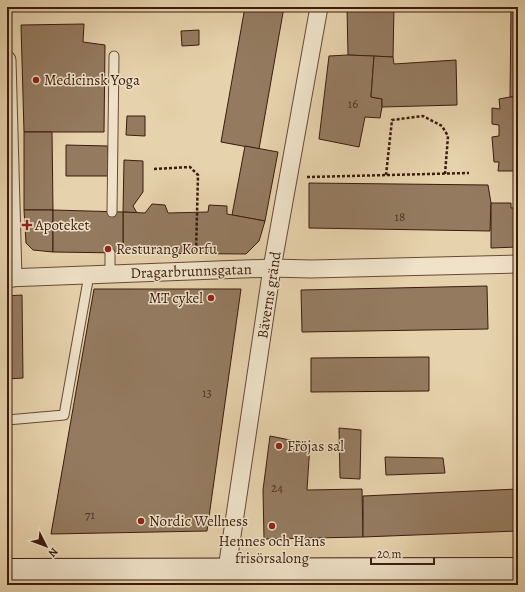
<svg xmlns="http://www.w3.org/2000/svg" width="525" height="592" viewBox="0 0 525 592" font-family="Alegreya,serif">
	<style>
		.building { fill: #947b60; stroke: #3c1c0d }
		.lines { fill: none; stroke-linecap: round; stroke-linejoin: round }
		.service-casing { stroke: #664a35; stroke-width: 11 }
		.minor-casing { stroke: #664a35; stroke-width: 19 }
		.secondary-casing { stroke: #3c1c0d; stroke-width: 24 }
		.path { stroke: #3c1c0d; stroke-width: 2.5; stroke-dasharray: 3 2; stroke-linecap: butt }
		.service { stroke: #efe2c9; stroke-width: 9 }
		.minor { stroke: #efe2c9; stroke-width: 17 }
		.secondary { stroke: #efe2c9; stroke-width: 22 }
		.poi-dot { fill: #8f2418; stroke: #efe2c9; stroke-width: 1.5 }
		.labels { text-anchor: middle; stroke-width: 3; stroke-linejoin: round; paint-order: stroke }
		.number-label { font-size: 13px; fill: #523422 }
		.poi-label { font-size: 15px; fill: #3c1c0d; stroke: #efe2c9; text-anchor: start }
		.street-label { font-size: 15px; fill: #3c1c0d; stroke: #efe2c9 }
	</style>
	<rect width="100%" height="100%" fill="#e6d2ac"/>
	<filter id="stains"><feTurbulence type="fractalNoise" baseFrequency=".005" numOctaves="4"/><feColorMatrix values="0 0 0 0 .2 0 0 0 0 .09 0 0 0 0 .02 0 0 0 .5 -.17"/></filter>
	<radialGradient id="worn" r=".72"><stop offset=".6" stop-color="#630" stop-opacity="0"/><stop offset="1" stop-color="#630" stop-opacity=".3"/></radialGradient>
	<!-- building -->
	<g class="building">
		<path d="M245,7h39l-25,142 -38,-7z"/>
		<path d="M347,7h47l-1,50 -45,-2z"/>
		<path d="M511,7h7v90h-8z"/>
		<path d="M84,24l-1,18 22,3 -1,87h-80l-3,-107z"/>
		<path d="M199,30v15l-17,1 -1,-15z"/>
		<path d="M348,55l26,1 -3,41 11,2v8l-2,11 -15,-1 -6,30 -40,-8 10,-83z"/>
		<path d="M374,56l19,1 1,7 62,-4 1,45 -75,2v-8l-11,-2z"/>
		<path d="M510,97h8v74h-20l1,-9h-5l-2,-25 7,-1v-11l-7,-1v-16l8,1 -1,-10z"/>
		<path d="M127,116h18v20l-19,-1z"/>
		<path d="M24,132h28l1,78h-29z"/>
		<path d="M66,145l42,1v30h-42z"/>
		<path d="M245,146l33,6 -13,69 -33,-6z"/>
		<path d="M124,160l19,1v31l-10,14 4,7 -14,-1z"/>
		<path d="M309,183l179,2 3,18 -1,28 -181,-3z"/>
		<path d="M491,203h20v5h7v39l-27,1z"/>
		<path d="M152,204l13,1 3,8 40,-1 1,-7 18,1v8l38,7 -6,20 -13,13 -123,-1v-41l22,1z"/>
		<path d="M24,210h29v42l-20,-2 -7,-7z"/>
		<path d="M53,210l70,2v41l-70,-1z"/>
		<path d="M487,286l1,43 -186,3 -1,-42z"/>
		<path d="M94,289h147l-34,242 -156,3z"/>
		<path d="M22,295l1,83 -16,1v-83z"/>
		<path d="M429,357v34l-118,1v-34z"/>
		<path d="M339,428l22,2 -1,49 -20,-1z"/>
		<path d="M270,436l40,8 -3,46 55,-1 1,48 -99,2 -1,-49z"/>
		<path d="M385,457l58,1 2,15 -59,2z"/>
		<path d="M518,489v42l-155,6v-41z"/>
	</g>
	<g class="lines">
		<defs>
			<g id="service">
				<path d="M112,212l2,-156"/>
				<path d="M110,274v-21"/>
				<path d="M7,420l57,-5 25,-140"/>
			</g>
			<g id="minor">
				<path d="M7,60l6,218"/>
				<path d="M7,278l265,-10 39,1 207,-5"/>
				<path d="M14,570v15"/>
				<path d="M229,585l-2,-16 45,-301 47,-261"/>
			</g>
			<path id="secondary" d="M7,570l511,-1"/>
		</defs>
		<!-- service casing -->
		<use href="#service" class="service-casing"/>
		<!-- minor casing -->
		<use href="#minor" class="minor-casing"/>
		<!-- secondary casing -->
		<use href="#secondary" class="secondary-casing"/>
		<!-- path -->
		<g class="path">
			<path d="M154,169l36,-2 8,8 -2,78"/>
			<path d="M386,175l6,-55 31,-4 19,10 6,10 -3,38"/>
			<path d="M307,177l162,-4"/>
		</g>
		<!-- service -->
		<use href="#service" class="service"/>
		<!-- minor -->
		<use href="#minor" class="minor"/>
		<!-- secondary -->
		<use href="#secondary" class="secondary"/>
	</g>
	<!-- markers -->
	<g class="poi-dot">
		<circle cx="36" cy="80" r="4"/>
		<path d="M25 219h4v4h4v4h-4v4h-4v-4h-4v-4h4z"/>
		<circle cx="108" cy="249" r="4"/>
		<circle cx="211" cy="298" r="4"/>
		<circle cx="279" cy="446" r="4"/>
		<circle cx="141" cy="521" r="4"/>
		<circle cx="272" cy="526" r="4"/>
	</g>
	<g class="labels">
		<!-- number labels -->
		<g class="number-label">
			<text x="353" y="108">16</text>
			<text x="400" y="221">18</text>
			<text x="207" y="397">13</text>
			<text x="277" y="492">24</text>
			<text x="90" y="519">71</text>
		</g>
		<!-- poi labels -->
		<g class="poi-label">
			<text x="44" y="85">Medicinsk Yoga</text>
			<text x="35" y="230">Apoteket</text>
			<text x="116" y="254">Resturang Korfu</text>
			<text x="203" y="303" text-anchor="end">MT cykel</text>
			<text x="287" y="451">Fröjas sal</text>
			<text x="149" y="526">Nordic Wellness</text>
			<text x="272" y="546" text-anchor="middle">Hennes och Hans<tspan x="272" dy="17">frisörsalong</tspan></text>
		</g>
		<!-- street labels -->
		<g class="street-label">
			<text transform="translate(191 271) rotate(-2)" y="5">Dragarbrunnsgatan</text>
			<text transform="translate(269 295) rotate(-81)" y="5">Bäverns gränd</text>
		</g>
	</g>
	<!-- margin -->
	<rect width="525" height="592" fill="none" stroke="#e6d2ac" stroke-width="24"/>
	<rect x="8" y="8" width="509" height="576" fill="none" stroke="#3c1c0d" stroke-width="2"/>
	<rect x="12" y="12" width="501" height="568" fill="none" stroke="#3c1c0d"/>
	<!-- north arrow -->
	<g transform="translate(46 546) rotate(132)" stroke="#efe2c9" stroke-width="3" paint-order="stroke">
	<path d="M0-3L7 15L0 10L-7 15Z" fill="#3c1c0d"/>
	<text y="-6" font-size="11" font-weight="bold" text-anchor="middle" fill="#3c1c0d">N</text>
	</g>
	<!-- scale -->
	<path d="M371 558v6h63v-6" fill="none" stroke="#3c1c0d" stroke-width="2"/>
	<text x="377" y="558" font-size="12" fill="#3c1c0d" stroke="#efe2c9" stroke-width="3" paint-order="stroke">20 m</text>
	<rect width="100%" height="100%" filter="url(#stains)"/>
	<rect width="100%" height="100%" fill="url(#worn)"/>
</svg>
